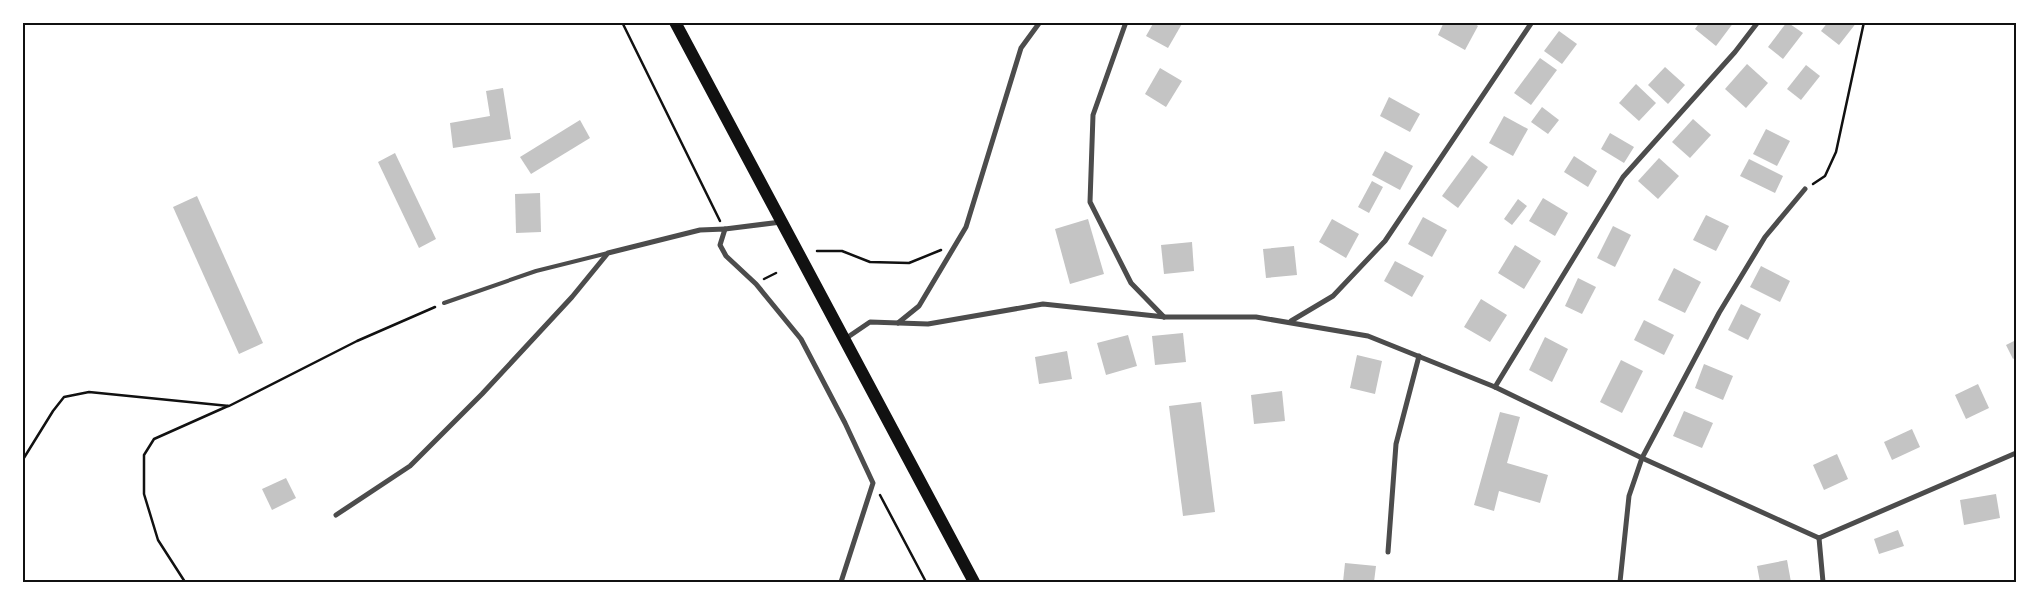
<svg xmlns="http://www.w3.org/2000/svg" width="2039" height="605" viewBox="0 0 2039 605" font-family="'Alegreya Sans',sans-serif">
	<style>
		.building { fill: #c4c4c4 }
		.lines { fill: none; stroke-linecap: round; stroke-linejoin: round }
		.path { stroke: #111; stroke-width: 2.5 }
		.service { stroke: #4c4c4c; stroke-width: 4 }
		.minor { stroke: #4c4c4c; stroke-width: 5 }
		.primary { stroke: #111; stroke-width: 12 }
		.neatline { fill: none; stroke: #111; stroke-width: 2 }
	</style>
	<rect width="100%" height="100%" fill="#fff"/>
	<!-- building -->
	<g class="building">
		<path d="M1154,22h29l-15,26 -22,-12z"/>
		<path d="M1444,22h28l6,4 -13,24 -27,-15z"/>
		<path d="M1700,22h34l-18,24 -21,-17z"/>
		<path d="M1787,22l16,11 -20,26 -15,-12z"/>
		<path d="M1828,22h29l-18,23 -18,-14z"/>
		<path d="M1559,31l18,13 -15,20 -18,-13z"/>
		<path d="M1540,58l17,12 -26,35 -17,-12z"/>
		<path d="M1747,64l21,19 -22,25 -21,-19z"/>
		<path d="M1806,65l14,11 -19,24 -14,-11z"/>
		<path d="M1665,67l20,18 -17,19 -20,-19z"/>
		<path d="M1160,68l22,13 -16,26 -21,-13z"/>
		<path d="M1636,84l20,19 -17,18 -20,-18z"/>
		<path d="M503,88l8,51 -58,9 -3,-25 40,-7 -4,-25z"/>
		<path d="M1389,97l31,17 -10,18 -30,-16z"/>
		<path d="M1542,107l17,13 -11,14 -17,-12z"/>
		<path d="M1504,116l24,13 -15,27 -24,-13z"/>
		<path d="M1693,119l18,16 -21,23 -18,-16z"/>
		<path d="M580,120l10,18 -59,36 -11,-17z"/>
		<path d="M1766,129l24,12 -13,25 -24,-12z"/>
		<path d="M1610,133l24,14 -10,16 -23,-14z"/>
		<path d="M1385,151l28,15 -13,24 -28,-15z"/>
		<path d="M395,153l41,86 -17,9 -41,-86z"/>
		<path d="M1472,155l16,12 -30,41 -16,-12z"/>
		<path d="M1574,156l23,15 -9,16 -24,-15z"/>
		<path d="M1659,158l20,18 -21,23 -20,-18z"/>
		<path d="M1749,159l34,17 -8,17 -35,-17z"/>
		<path d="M1372,181l11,6 -14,26 -11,-6z"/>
		<path d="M540,193l1,39 -25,1 -1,-39z"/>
		<path d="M197,196l66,147 -24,11 -66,-147z"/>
		<path d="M1543,198l25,15 -13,23 -26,-15z"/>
		<path d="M1518,199l9,7 -15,19 -8,-6z"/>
		<path d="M1706,215l23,11 -13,25 -23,-11z"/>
		<path d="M1423,217l24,13 -15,27 -24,-13z"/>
		<path d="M1088,219l16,55 -34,10 -15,-55z"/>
		<path d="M1332,219l27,15 -13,24 -27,-16z"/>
		<path d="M1613,226l18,9 -16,32 -18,-9z"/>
		<path d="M1192,242l2,29 -30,3 -3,-29z"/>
		<path d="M1515,245l26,16 -17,28 -26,-16z"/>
		<path d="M1294,246l3,29 -31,3 -3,-29z"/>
		<path d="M1395,261l29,15 -12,21 -28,-16z"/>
		<path d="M1761,266l29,15 -10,21 -30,-15z"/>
		<path d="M1674,268l27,14 -16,31 -27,-13z"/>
		<path d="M1578,278l18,9 -14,27 -17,-8z"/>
		<path d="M1481,299l26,16 -17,27 -26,-15z"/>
		<path d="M1741,304l20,10 -13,26 -20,-10z"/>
		<path d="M1644,320l30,15 -10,20 -30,-15z"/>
		<path d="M1183,333l3,29 -31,3 -3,-29z"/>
		<path d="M1128,335l9,31 -31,9 -9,-32z"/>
		<path d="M1545,337l23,12 -16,33 -23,-12z"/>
		<path d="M2016,340v17l-3,2 -7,-14z"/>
		<path d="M1067,351l5,28 -33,5 -4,-27z"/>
		<path d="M1357,355l25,6 -7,33 -25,-6z"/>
		<path d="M1621,360l22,11 -21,42 -22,-11z"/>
		<path d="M1704,364l29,12 -10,24 -28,-12z"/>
		<path d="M1978,384l11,24 -23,11 -11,-24z"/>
		<path d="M1282,391l3,30 -31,3 -3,-29z"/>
		<path d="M1201,402l14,110 -32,4 -14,-110z"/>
		<path d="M1684,411l29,12 -11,25 -29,-12z"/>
		<path d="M1500,412l20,5 -13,46 41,12 -8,28 -41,-12 -5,20 -20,-6z"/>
		<path d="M1912,429l8,18 -28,13 -8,-18z"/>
		<path d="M1837,454l11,25 -24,11 -11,-25z"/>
		<path d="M286,478l10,20 -24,12 -10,-21z"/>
		<path d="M1996,494l4,24 -36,7 -4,-25z"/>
		<path d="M1898,530l6,16 -25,8 -5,-15z"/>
		<path d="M1787,560l4,22h-31l-3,-16z"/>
		<path d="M1345,563l31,3 -2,16h-31z"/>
	</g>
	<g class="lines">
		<!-- path -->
		<g class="path">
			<path d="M622,22l98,199"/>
			<path d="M1813,184l12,-8 11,-24 28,-130"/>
			<path d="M817,251h25l28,11 39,1 32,-13"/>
			<path d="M764,279l12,-6"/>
			<path d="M22,461l31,-50 11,-14 25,-5 140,14 128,-65 78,-34"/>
			<path d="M880,495l46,87"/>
			<path d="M185,582l-27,-42 -14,-46v-39l10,-16 74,-33"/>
		</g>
		<!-- service -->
		<path class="service" d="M444,303l92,-32 72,-18"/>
		<!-- minor -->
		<g class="minor">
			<path d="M1126,22l-33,93 -3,87 41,81 33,34"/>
			<path d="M725,229l56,-7"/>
			<path d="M1291,321l42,-25 52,-55 147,-219"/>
			<path d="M898,323l21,-17 47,-79 55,-179 19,-26"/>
			<path d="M845,339l25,-17 58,2 115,-20 122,13h91l112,19 127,51 147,71 177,80"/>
			<path d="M1495,387l128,-210 112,-125 23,-30"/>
			<path d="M336,515l74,-49 72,-72 90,-97 36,-44 92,-23 25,-1 -5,16 6,11 30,28 45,55 44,84 28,60 -32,99"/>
			<path d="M1819,538l197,-85"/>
			<path d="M1819,538l4,44"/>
			<path d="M1388,552l8,-108 23,-88"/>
			<path d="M1620,582l9,-86 13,-38 77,-145 46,-76 40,-48"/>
		</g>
		<!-- primary -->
		<path class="primary" d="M675,22l299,560"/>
	</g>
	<!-- border -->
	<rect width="2039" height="605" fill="none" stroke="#ffffff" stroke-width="48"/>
	<rect x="24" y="24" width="1991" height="557" class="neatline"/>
</svg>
